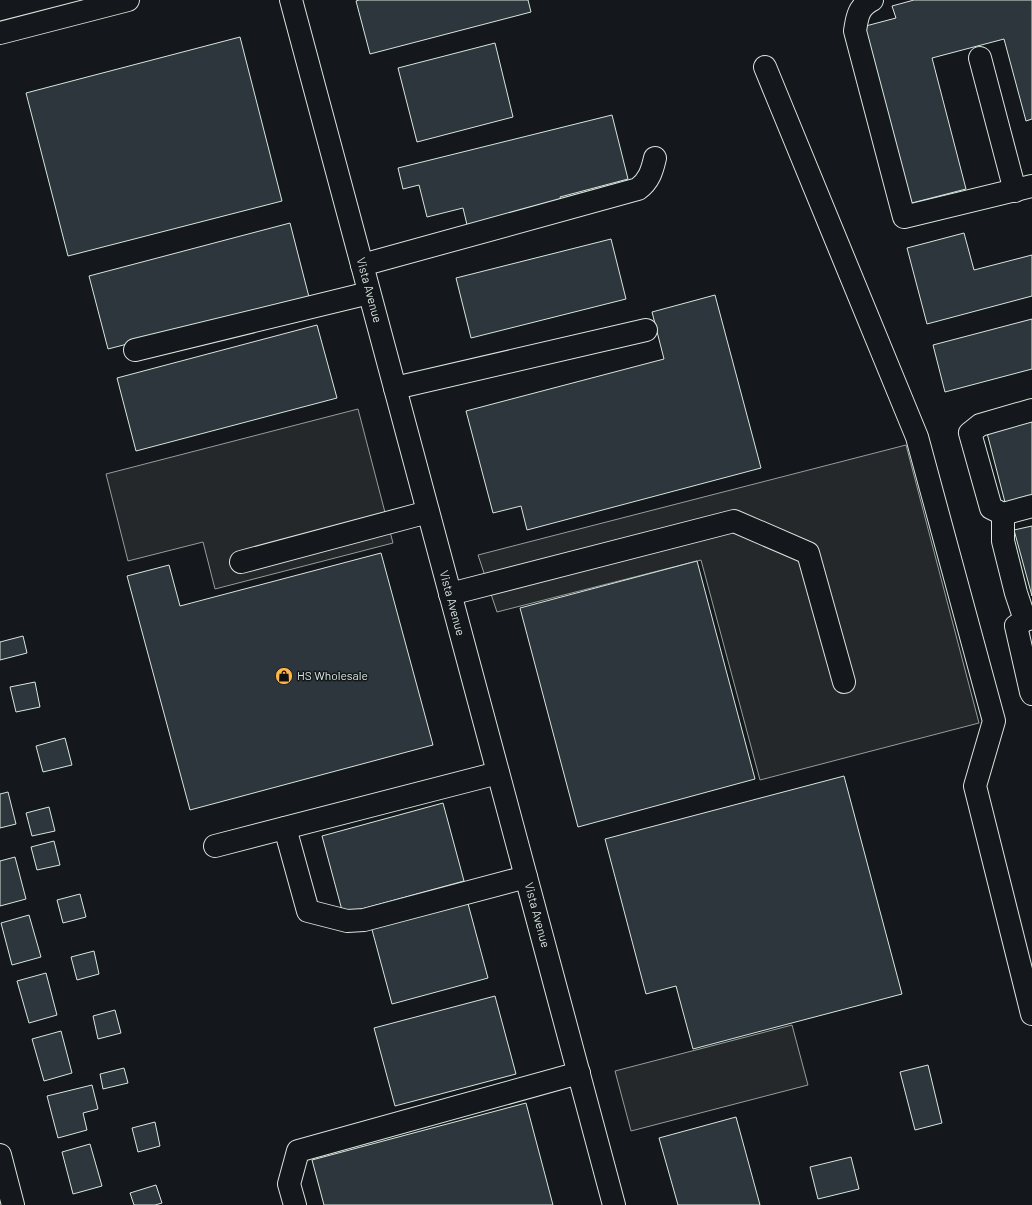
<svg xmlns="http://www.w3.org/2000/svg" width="1032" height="1205" viewBox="0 0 1032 1205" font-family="Barlow,sans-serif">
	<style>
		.parking { fill: #24282b; stroke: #939e99 }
		.building { fill: #2c363c; stroke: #d8e6dc }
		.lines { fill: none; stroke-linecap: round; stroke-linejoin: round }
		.minor-casing { stroke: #d8e6dc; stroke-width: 24 }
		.minor { stroke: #14181c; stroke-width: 22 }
		.labels { text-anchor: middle; stroke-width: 3; stroke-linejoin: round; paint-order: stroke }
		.street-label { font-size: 12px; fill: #d8e6dc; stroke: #14181c }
		.poi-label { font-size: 12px; fill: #d8e6dc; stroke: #14181c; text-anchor: start }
	</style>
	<rect width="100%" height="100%" fill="#14181c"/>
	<!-- parking -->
	<g class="parking">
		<path d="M358,409l35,134 -178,46 -12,-47 -75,19 -22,-87z"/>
		<path d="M906,445l73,278 -219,57 -59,-220 -204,52 -19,-57z"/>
		<path d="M792,1025l16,60 -177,46 -16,-60z"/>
	</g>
	<!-- building -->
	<g class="building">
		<path d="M359,0h169l3,12 -161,42 -14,-53z"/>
		<path d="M914,0h118v119l-6,2 -22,-82 -72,19 34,131 -58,15 -46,-177 34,-9 -4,-12z"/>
		<path d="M240,37l42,164 -214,55 -42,-163z"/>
		<path d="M495,43l18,74 -96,25 -19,-74z"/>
		<path d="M612,115l16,64 -68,18 2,8 -94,24 -5,-21 -36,9 -8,-32 -16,4 -5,-21z"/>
		<path d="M290,223l19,74 -201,52 -19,-73z"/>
		<path d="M964,233l10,37 58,-15v41l-105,28 -20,-76z"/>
		<path d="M611,239l15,60 -155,39 -15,-60z"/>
		<path d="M715,295l46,173 -234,62 -6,-24 -28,7 -27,-102 198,-52 -12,-47z"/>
		<path d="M1032,319v50l-87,23 -12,-47z"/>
		<path d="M317,325l20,73 -201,53 -19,-73z"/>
		<path d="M1032,421v78l-26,7 -19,-73z"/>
		<path d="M1032,526v70l-18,-66z"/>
		<path d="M381,553l52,192 -243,65 -63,-234 42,-11 11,41z"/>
		<path d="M697,561l58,218 -177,48 -58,-219z"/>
		<path d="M23,636l4,17 -27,7v-18z"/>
		<path d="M35,682l5,25 -24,5 -6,-25z"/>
		<path d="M65,738l7,27 -29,7 -7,-26z"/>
		<path d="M844,776l58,218 -209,55 -17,-63 -30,8 -41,-155z"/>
		<path d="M8,792l8,32 -16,4v-34z"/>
		<path d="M443,803l21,78 -121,33 -21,-78z"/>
		<path d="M49,807l6,24 -23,5 -6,-23z"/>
		<path d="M54,841l6,24 -23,5 -6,-23z"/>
		<path d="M15,857l11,42 -26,7v-45z"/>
		<path d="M80,894l6,23 -23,6 -6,-23z"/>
		<path d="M467,900l21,78 -96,26 -21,-78z"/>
		<path d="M29,915l12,42 -29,8 -11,-42z"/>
		<path d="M94,951l5,23 -22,6 -6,-23z"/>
		<path d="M46,973l11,42 -28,8 -12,-42z"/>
		<path d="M495,996l21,78 -121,32 -21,-78z"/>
		<path d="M115,1010l6,23 -23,6 -5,-23z"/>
		<path d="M61,1031l11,42 -28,8 -12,-42z"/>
		<path d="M928,1065l14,58 -27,7 -15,-58z"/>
		<path d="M124,1068l4,15 -25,6 -3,-15z"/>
		<path d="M92,1085l6,24 -15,4 4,17 -29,8 -11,-42z"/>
		<path d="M526,1103l27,102h-229l-12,-45z"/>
		<path d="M736,1117l24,88h-82l-19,-67z"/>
		<path d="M155,1122l5,24 -22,6 -6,-24z"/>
		<path d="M90,1144l12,42 -29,8 -11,-42z"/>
		<path d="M851,1157l8,32 -41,10 -8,-32z"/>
		<path d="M156,1185l6,18 -7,2h-21l-4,-12z"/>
	</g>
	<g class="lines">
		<defs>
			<g id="minor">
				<path d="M291,0l323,1205"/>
				<path d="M872,0c-14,7 -15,18 -17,31l49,186 128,-31"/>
				<path d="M0,33l128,-33"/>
				<path d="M980,58l35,133"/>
				<path d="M765,67l152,370 77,284 -19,65 57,228"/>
				<path d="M362,265l276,-76c11,-8 14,-18 17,-31"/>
				<path d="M135,350l234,-57"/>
				<path d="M395,388l251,-58"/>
				<path d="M1032,410l-52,15 -10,8 21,75 12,6 29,-8"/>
				<path d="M1003,514v27l13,52 9,27"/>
				<path d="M241,562l187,-50"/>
				<path d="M450,594l284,-73 74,32 36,129"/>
				<path d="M1032,618l-7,2 -9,6 15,66 1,2"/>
				<path d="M285,828l23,83 39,10 17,-1 162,-43"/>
				<path d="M215,846l283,-73"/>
				<path d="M0,1155l13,50"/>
				<path d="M295,1205l-6,-21 9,-33 281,-78"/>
			</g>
		</defs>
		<!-- minor casing -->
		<use href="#minor" class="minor-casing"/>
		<!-- minor -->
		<use href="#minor" class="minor"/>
	</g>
	<!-- icons -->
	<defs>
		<symbol id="shop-disc" viewBox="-11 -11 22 22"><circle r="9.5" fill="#ffb74d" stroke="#14181c"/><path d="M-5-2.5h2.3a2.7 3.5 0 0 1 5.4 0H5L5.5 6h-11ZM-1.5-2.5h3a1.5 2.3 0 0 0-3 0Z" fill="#111"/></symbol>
	</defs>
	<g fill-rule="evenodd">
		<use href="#shop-disc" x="274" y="666" width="20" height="20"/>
	</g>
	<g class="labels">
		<!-- street labels -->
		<g class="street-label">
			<text transform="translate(369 290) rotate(75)" y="4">Vista Avenue</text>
			<text transform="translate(452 603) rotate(75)" y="4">Vista Avenue</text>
			<text transform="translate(537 915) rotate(75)" y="4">Vista Avenue</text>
		</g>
		<!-- poi labels -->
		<g class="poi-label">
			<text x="297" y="680">HS Wholesale</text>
		</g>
	</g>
</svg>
